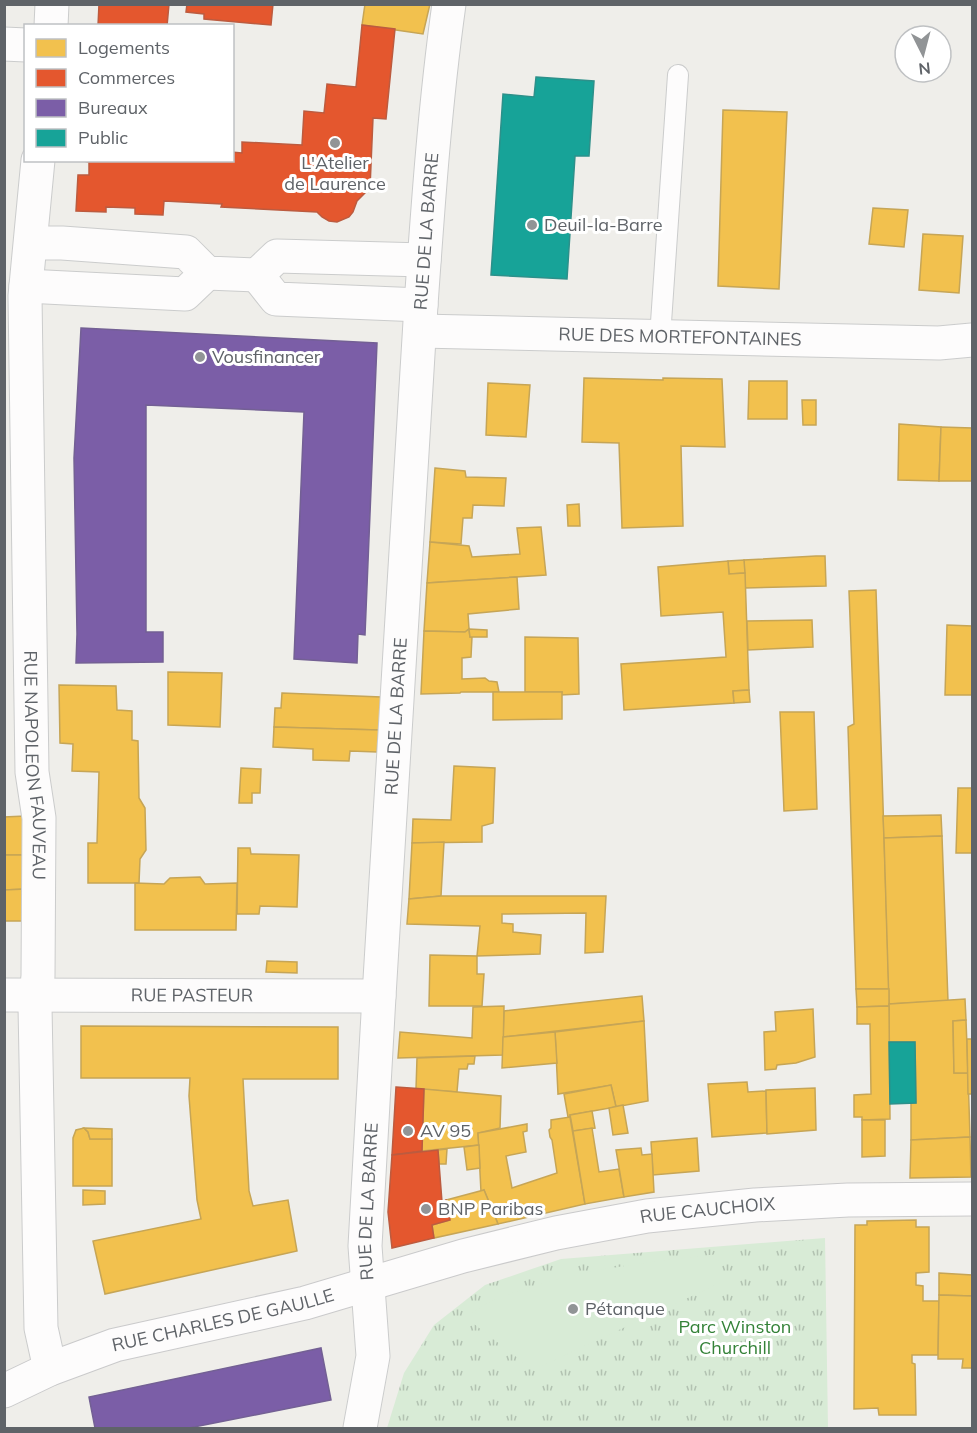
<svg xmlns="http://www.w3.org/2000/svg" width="977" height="1433" viewBox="0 0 977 1433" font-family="Mulish,sans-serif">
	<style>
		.grass { fill: url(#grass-tufts) }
		.pitch { fill: #d8ebd6 }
		.homes { fill: #f2c14e; stroke: #c6a556; stroke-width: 1.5 }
		.shops { fill: #e4572e; stroke: #bc5b3f; stroke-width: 1.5 }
		.offices { fill: #7b5ea7; stroke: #736094; stroke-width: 1.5 }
		.public { fill: #17a398; stroke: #2d908a; stroke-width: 1.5 }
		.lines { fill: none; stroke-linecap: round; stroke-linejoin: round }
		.service-casing { stroke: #cbcccc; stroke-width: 22 }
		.minor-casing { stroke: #cbcccc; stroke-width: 35 }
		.secondary-casing { stroke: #cacacb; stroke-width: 35 }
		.service { stroke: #fdfcfc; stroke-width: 20 }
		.minor { stroke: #fdfcfc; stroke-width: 33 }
		.secondary { stroke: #fdfcfc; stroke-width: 33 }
		.poi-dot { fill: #919496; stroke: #fff; stroke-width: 2 }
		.labels { text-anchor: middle; stroke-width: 6; stroke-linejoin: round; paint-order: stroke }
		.poi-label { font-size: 18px; fill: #5f6368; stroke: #fff; text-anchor: start }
		.street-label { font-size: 18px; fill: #5f6368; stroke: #fff }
		.park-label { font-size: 18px; fill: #348238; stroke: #fff }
	</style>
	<defs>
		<pattern id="grass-tufts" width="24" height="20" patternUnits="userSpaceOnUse" patternTransform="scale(1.5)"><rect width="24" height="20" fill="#d8ebd6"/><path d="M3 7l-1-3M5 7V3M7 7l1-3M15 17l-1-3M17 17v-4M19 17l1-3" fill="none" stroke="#b2c2b1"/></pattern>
	</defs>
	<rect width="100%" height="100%" fill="#efeeea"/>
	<!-- grass -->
	<path class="grass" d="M825,1238l3,190h-441l17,-55 30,-48 51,-40 76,-26z"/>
	<!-- pitch -->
	<path class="pitch" d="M718,1254l4,28 -189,88 -68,-53c10,-6 21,-14 32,-18 70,-29 146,-36 221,-45z"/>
	<!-- homes -->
	<g class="homes">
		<path d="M365,4h65l-7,30 -61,-9z"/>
		<path d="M723,110l64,2 -8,177 -61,-3z"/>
		<path d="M873,208l35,2 -4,37 -35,-3z"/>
		<path d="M923,234l40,2 -4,57 -40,-3z"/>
		<path d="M584,378l79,2v-2l59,1 3,68 -44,-1 2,80 -61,2 -3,-85 -37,-1z"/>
		<path d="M749,381h38v38h-39z"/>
		<path d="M488,383l42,2 -4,52 -40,-2z"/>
		<path d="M802,400h14v25h-13z"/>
		<path d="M899,424l42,3 -2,54 -41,-1z"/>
		<path d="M941,427l31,1v53h-33z"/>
		<path d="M435,468l30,3 1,6 40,1 -2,28 -31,-1 -1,13h-9l-2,26 -31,-2z"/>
		<path d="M579,504l1,22h-12l-1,-21z"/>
		<path d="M541,527l5,48 -119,8 3,-41 39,4 3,11 48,-3 -3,-26z"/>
		<path d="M816,556h9l1,30 -81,2 -1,-28z"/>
		<path d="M744,560l1,13 -16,1 -1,-13z"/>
		<path d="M728,561l1,13 16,-1 4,117 -16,1 1,12 -110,7 -3,-46 105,-7 -3,-45 -62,4 -3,-49z"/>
		<path d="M517,577l2,32 -51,5 1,15 -4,3 -41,-1 3,-48z"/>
		<path d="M876,590l13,399h-33l-8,-262 6,-3 -5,-133z"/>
		<path d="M812,620l1,27 -65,3 -1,-29z"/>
		<path d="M947,625l25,1v69h-27z"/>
		<path d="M469,629l1,8h2l-1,20 -9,1v21l23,-1 4,3 8,1 2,10h-38l-1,1 -39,1 3,-63 41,1z"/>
		<path d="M469,629l18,1v7h-17z"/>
		<path d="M525,637l53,1 1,56 -18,1 1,-3h-37z"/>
		<path d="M168,672l54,1 -2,54 -52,-2z"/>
		<path d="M59,685l57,1 1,24 15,1v29l6,1 1,57 6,10 1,42 -6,9 -1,24h-51v-40h9l2,-71 -27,-1 1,-27 -13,-1z"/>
		<path d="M749,690l1,12 -16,1 -1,-12z"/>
		<path d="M493,692h69v27l-69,1z"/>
		<path d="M282,693l99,4 -2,33 -105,-3 1,-19h6z"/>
		<path d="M780,712h34l3,97 -33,2z"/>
		<path d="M274,727l105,3 -2,22 -27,-1 -1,10 -36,-1v-11l-40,-2z"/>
		<path d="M454,766l41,2 -2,55 -11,3v16l-70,1 1,-24 38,1z"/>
		<path d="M241,768l20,1 -1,24h-8v10h-13z"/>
		<path d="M958,788h14v65h-16z"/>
		<path d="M941,815l1,21 -58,2 -1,-22z"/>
		<path d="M25,816l1,39h-22v-38z"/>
		<path d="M942,836l6,165 -59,3 -5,-166z"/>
		<path d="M444,842l-3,54 -32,3 3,-56z"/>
		<path d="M238,848h12l1,6 48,1 -2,52 -37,-1 -1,8h-22z"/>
		<path d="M4,855h22v34l-22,1z"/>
		<path d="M200,877l5,7 32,-1 -1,47h-101v-47l29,1 6,-6z"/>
		<path d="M26,889l1,32h-23v-31z"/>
		<path d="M441,896h165l-3,56 -18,1 1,-40 -84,1v9l11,1v8l28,3 -1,19 -63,2 3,-30 -73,-2 2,-25z"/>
		<path d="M430,955l47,1v18h7l-2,32h-53z"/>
		<path d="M267,961l30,1v11l-31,-1z"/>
		<path d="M856,989h33v17l-32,1z"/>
		<path d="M642,996l2,25 -141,16 1,-26z"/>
		<path d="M965,999l1,21 -13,1 1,52h14l2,64 -59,3v-37h5l-1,-61h-26v-38z"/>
		<path d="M504,1006l-1,49 -105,3 2,-26 72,6 1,-31z"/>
		<path d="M889,1006l1,113 -28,1v-3h-8v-22l17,-1 -1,-70h-13v-17z"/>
		<path d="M813,1009l2,48 -19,6 -19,2 -1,4 -11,1 -1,-38 12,-1 -1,-19z"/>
		<path d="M966,1020l2,53h-14l-1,-52z"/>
		<path d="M644,1021l4,80 -32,6 -5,-22 -53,9 -3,-62z"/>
		<path d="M81,1026l257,1v52h-95l6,112 4,15 35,-6 9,51 -192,43 -12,-53 108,-22 -4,-19 -8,-104 1,-18h-109z"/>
		<path d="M555,1032l2,31 -55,5 1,-31z"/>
		<path d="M967,1039h5v55h-4z"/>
		<path d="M475,1056l-1,8h-6l-1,5h-8l-2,23 -41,-3 1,-31z"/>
		<path d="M747,1082l1,10 18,-1 1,42 -55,4 -4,-53z"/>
		<path d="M611,1085l5,22 -46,8v2h-2l-4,-23z"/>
		<path d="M815,1088l1,42 -49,4 -1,-44z"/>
		<path d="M424,1089l77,7 -1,32 -22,5 1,12 -57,6z"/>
		<path d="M623,1105l5,28 -15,2 -4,-27z"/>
		<path d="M592,1111l3,17 -22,3 -3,-16z"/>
		<path d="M570,1117l15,87 -87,20 -14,-34 -3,2 -3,-59 49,-9v7l-4,1 3,20 -20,4 6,32 45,-15 -5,-33 -2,-3 -1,-7 2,-2v-8z"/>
		<path d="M862,1120h23v36l-23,1z"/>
		<path d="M84,1128l4,4 2,7h22v47h-39v-48l3,-8z"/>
		<path d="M84,1128l28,1v10h-22l-2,-7z"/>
		<path d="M592,1128l7,44 20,-3 5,28 -39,7 -12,-73z"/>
		<path d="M970,1137l1,40 -61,1 1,-38z"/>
		<path d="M697,1138l2,33 -46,4 -2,-33z"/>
		<path d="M479,1145l1,23 -13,2 -3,-23z"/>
		<path d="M641,1148l1,7 10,-1 2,38 -30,5 -8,-47z"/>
		<path d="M447,1149l-1,15h-7l-1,-14z"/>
		<path d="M83,1190l22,1v13l-22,1z"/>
		<path d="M484,1190l14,34 -64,14 -2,-13 18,-5 -4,-20z"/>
		<path d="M916,1220v7h13v45l-13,1v12l7,1v15h16l-1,54h-26v8l3,1 1,51h-37l-1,-7 -24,1 1,-184h12v-4z"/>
		<path d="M939,1273l33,2v21l-33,-1z"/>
		<path d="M939,1295l33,1v72h-10l1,-9h-25z"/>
	</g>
	<!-- shops -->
	<g class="shops">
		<path d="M99,4h70l-2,22h-69z"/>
		<path d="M187,4h86l-2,21 -67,-6v-5l-18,-2z"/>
		<path d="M362,25l33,4 -9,90 -13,-1 -3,70 -13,13 -4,11 -4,5 -12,5 -8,-1 -7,-4 -5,-5 -96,-5 1,-3 -58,-3 -1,14 -28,-1v-6l-29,-1v5l-30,-1 2,-36h11v-13l-11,-2h154v-8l10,1v-11l60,3 2,-34 20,2 3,-29 29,3z"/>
		<path d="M396,1087l28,2 -2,62 -30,4z"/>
		<path d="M438,1150l4,52 4,-2 4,20 -18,5 2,13 -42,10 -4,-36 4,-57z"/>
	</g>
	<!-- offices -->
	<g class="offices">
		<path d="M81,328l296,15 -12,292 -7,-1 -1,29 -63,-4 10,-247 -158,-7v227h17v30l-87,1 1,-29 -3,-176z"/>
		<path d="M321,1348l10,52 -142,28h-94l-6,-31z"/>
	</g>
	<!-- public -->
	<g class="public">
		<path d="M536,77l58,4 -5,75h-14l-8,123 -76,-4 12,-181 31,3z"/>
		<path d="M889,1042h26l1,61 -26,1z"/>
	</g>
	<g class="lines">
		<defs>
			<path id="service" d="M660,337l18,-262"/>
			<g id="minor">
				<path d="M51,26l1,-22"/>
				<path d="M4,44l22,1"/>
				<path id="s1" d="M38,160l-13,136 7,476 7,46 -1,158 -3,30 6,322 9,41"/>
				<path d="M31,243h31l124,9 21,21 50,2 20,-19 147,4"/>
				<path d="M257,275l19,24 145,6"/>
				<path d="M26,286l159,8 22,-21"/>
				<path id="s2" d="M420,331l519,12 33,-3"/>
				<path id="s3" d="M4,995l375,1"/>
				<path id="s4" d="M360,1428l13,-72 -8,-110 14,-250 42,-691c7,-100 14,-201 28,-301"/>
			</g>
			<g id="secondary">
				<path id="s5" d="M4,1391l46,-22 65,-24 190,-42 158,-47 93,-23 91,-17 108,-11 93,-5 124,-1"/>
			</g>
		</defs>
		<!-- service casing -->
		<use href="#service" class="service-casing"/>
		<!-- minor casing -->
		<use href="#minor" class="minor-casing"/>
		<!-- secondary casing -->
		<use href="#secondary" class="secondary-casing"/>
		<!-- service -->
		<use href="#service" class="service"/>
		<!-- minor -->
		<use href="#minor" class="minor"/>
		<!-- secondary -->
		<use href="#secondary" class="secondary"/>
	</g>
	<!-- markers -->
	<g class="poi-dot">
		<circle cx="335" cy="143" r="6"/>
		<circle cx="532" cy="225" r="6"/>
		<circle cx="200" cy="357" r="6"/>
		<circle cx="408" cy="1131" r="6"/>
		<circle cx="426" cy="1209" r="6"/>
		<circle cx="573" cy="1309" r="6"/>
	</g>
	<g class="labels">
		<!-- poi labels -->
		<g class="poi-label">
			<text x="335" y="169" text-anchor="middle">L'Atelier<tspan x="335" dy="21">de Laurence</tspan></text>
			<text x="544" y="231">Deuil-la-Barre</text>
			<text x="212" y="363">Vousfinancer</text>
			<text x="420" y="1137">AV 95</text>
			<text x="438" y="1215">BNP Paribas</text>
			<text x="585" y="1315">Pétanque</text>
		</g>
		<!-- street labels -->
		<g class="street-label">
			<text dy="6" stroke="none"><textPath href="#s4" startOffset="1200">RUE DE LA BARRE</textPath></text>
			<text dy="6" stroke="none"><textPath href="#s2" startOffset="260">RUE DES MORTEFONTAINES</textPath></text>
			<text dy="6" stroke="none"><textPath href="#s4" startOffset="714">RUE DE LA BARRE</textPath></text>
			<text dy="6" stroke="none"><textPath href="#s1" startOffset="606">RUE NAPOLEON FAUVEAU</textPath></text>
			<text dy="6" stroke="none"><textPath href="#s3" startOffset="188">RUE PASTEUR</textPath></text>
			<text dy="6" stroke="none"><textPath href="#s4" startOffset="228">RUE DE LA BARRE</textPath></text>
			<text dy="6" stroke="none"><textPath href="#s5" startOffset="729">RUE CAUCHOIX</textPath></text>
			<text dy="6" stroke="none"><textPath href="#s5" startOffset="231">RUE CHARLES DE GAULLE</textPath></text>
		</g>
		<!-- park labels -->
		<g class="park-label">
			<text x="735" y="1333">Parc Winston<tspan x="735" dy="21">Churchill</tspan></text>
		</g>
	</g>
	<!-- border -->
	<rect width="977" height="1433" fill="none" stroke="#5f6368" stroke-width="12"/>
	<!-- legend -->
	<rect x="24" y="24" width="210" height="138" fill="#ffffff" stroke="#bfc1c3" stroke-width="1.5"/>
	<rect x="36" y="39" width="30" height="18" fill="#f2c14e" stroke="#bfc1c3" stroke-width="1.5"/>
	<text x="78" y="54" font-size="18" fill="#5f6368">Logements</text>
	<rect x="36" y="69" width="30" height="18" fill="#e4572e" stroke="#bfc1c3" stroke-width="1.5"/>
	<text x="78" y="84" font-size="18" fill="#5f6368">Commerces</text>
	<rect x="36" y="99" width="30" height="18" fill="#7b5ea7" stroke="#bfc1c3" stroke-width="1.5"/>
	<text x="78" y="114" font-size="18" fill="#5f6368">Bureaux</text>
	<rect x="36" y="129" width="30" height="18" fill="#17a398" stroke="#bfc1c3" stroke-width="1.5"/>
	<text x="78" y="144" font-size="18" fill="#5f6368">Public</text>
	<!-- north arrow -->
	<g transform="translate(923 54) rotate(174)"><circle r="28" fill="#ffffff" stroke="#bfc1c3" stroke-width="1.5"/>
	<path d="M0-4.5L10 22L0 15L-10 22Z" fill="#919496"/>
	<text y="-9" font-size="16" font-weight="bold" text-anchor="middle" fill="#5f6368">N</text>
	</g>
</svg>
